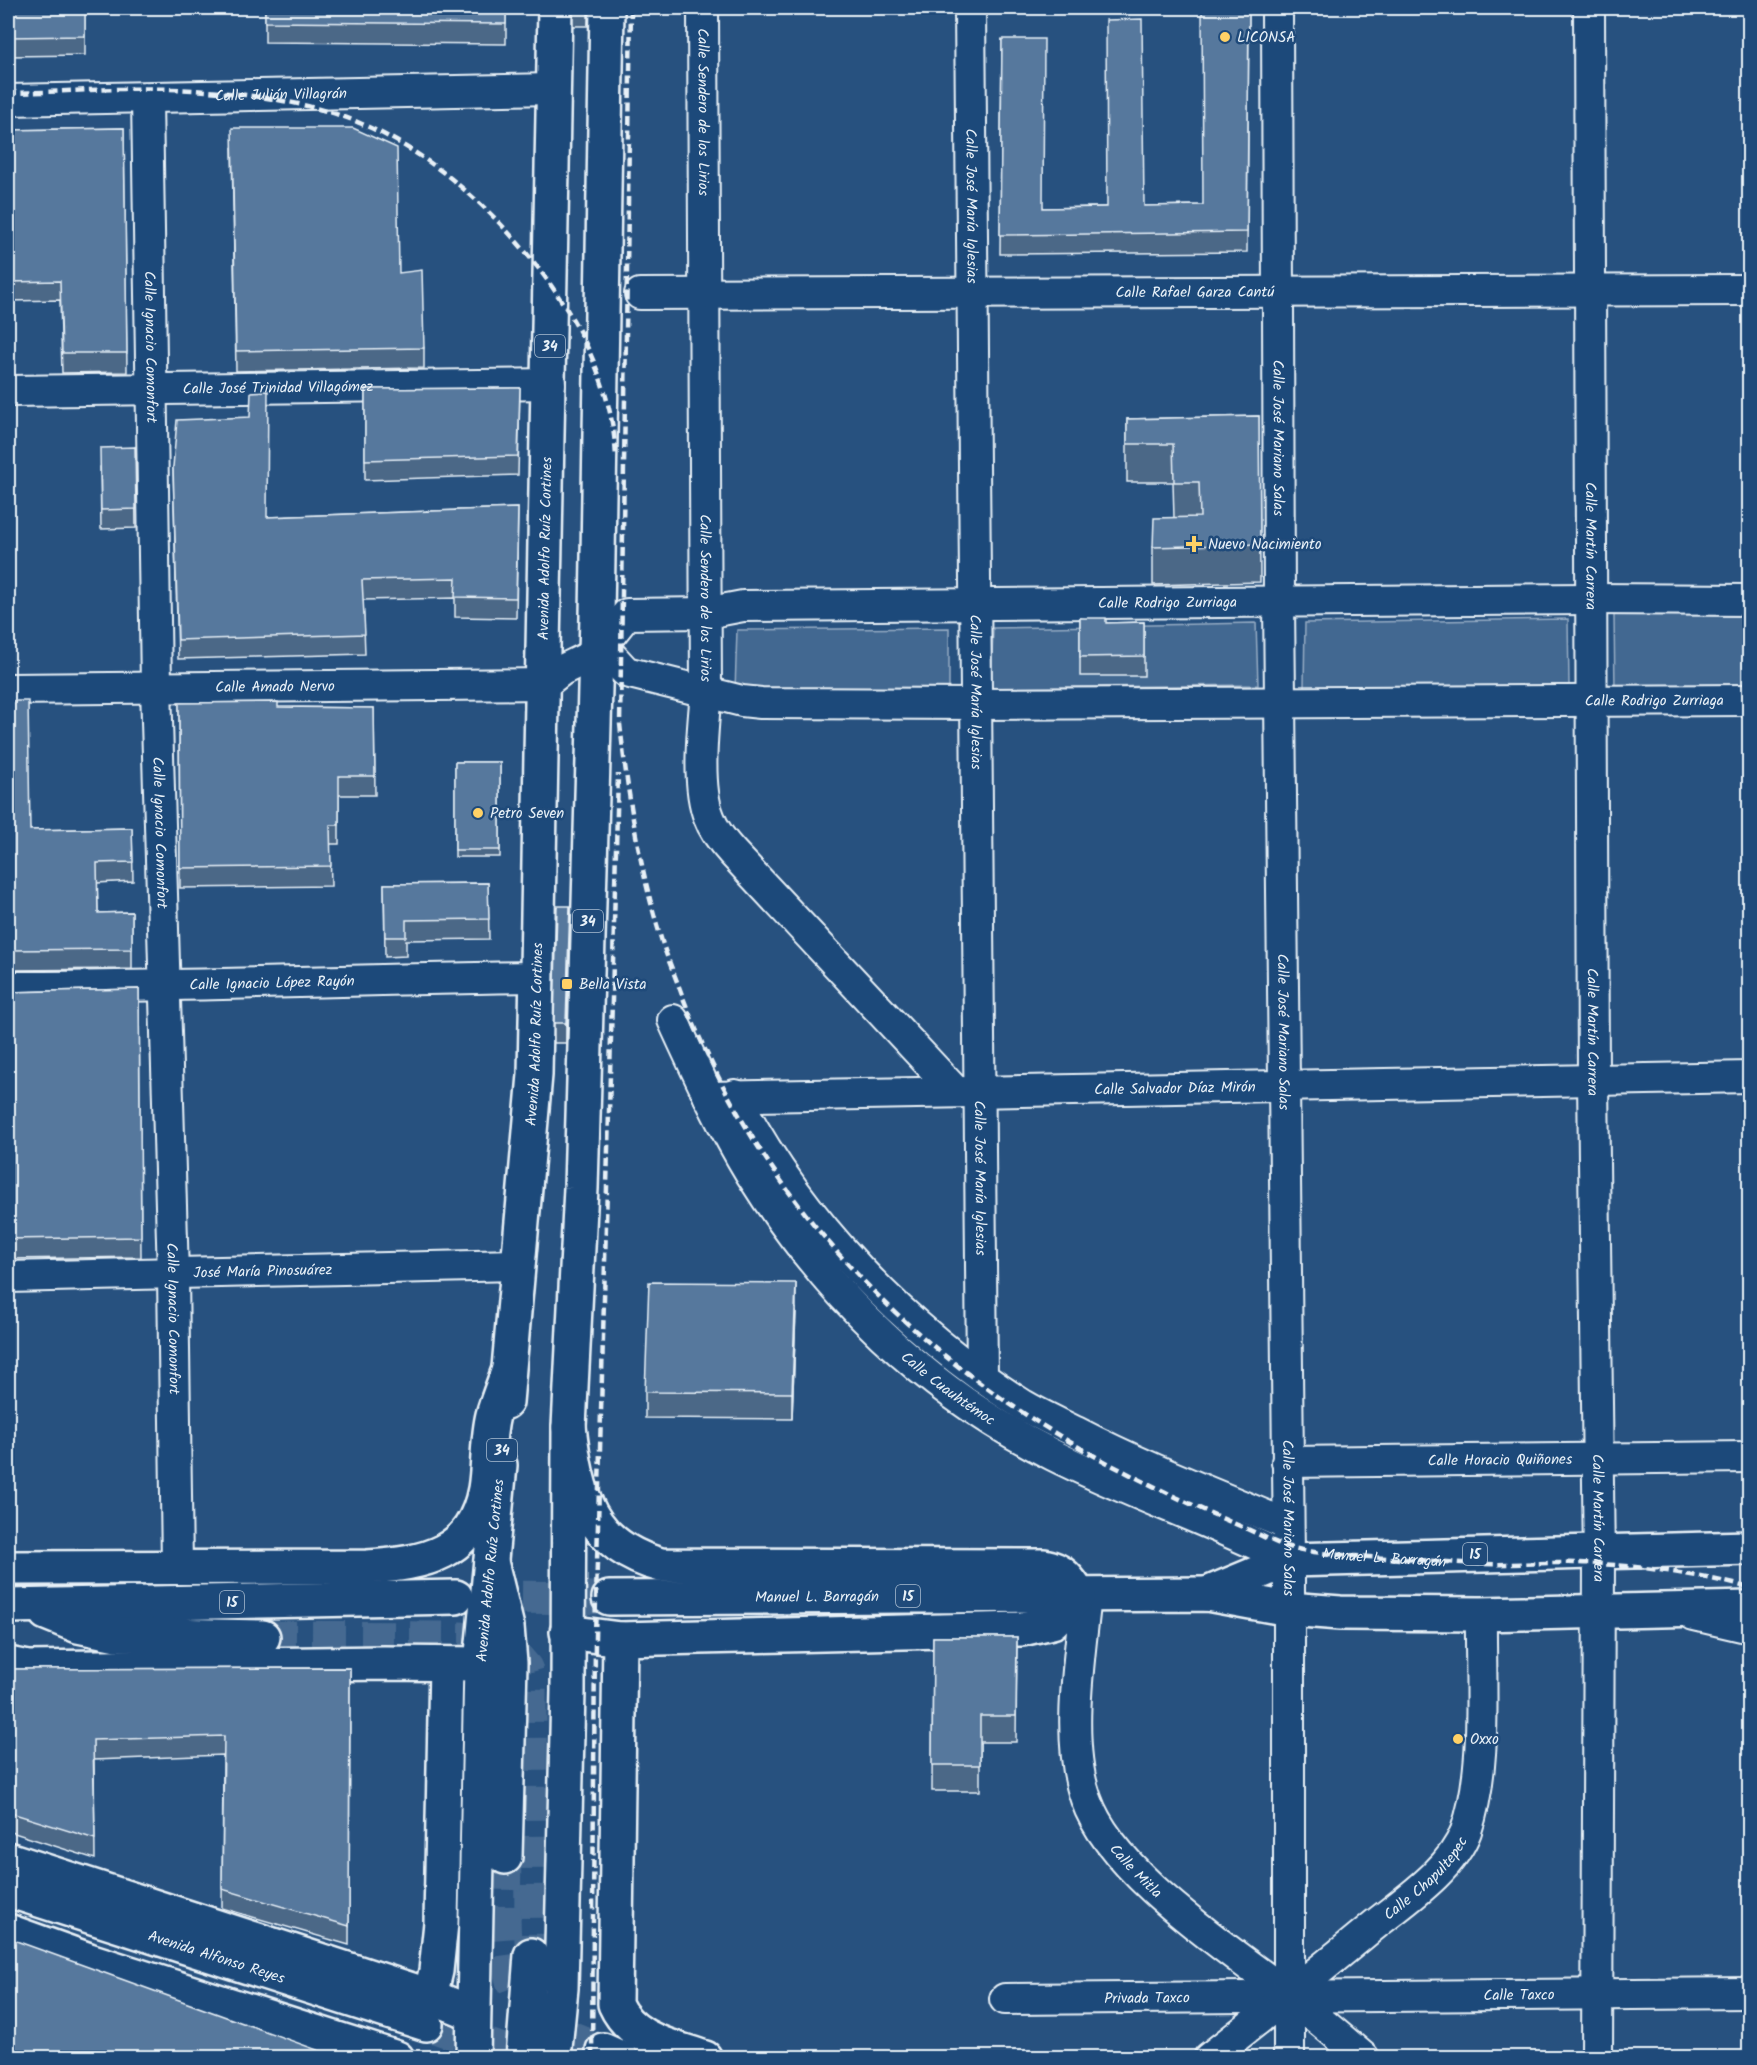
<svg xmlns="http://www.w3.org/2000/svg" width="1757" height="2065" viewBox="0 0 1757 2065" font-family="Kalam,sans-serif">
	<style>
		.green { fill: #436891; stroke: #96acc4; stroke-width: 1.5 }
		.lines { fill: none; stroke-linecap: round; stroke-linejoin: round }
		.highway-tunnel { stroke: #446991; stroke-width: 33; stroke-dasharray: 33 16; stroke-linecap: butt }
		.minor-casing { stroke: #e8f1f8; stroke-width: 34 }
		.major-casing { stroke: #e8f1f8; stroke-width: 38 }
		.highway-casing { stroke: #e8f1f8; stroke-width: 38 }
		.minor { stroke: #1f4a7a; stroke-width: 30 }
		.major { stroke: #1f4a7a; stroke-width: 33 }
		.highway { stroke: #1f4a7a; stroke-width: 33 }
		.rail { stroke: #e8f1f8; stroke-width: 4.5; stroke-dasharray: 9 4.5; stroke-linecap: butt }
		.wall { fill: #4b6787; stroke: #e8f1f8; stroke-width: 1.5 }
		.shaded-wall { fill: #3d546e; stroke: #e8f1f8; stroke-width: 1.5 }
		.building { fill: #57789d; stroke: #e8f1f8; stroke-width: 1.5 }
		.poi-dot { fill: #ffd166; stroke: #1f4a7a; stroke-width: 2 }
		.labels { text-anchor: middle; stroke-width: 5; stroke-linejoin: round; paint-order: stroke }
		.shield { fill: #1f4a7a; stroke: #acbfd2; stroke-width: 1.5 }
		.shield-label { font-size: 14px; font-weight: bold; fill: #e8f1f8 }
		.poi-label { font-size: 15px; fill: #e8f1f8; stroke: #1f4a7a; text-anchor: start }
		.street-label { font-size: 15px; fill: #e8f1f8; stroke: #1f4a7a }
	</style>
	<rect width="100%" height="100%" fill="#27517f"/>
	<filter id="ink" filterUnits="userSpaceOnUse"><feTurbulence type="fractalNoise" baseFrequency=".0167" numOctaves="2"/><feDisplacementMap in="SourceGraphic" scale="12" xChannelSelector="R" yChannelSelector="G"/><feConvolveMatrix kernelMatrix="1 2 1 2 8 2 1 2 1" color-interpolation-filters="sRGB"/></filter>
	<g filter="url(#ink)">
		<!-- green -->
		<g class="green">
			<path d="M1614,614h135v76l-134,1z"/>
			<path d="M1568,619l1,66 -265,3 1,-65z"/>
			<path d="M1256,623l2,62 -267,3 2,-60z"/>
			<path d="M949,628v62l-214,1 2,-61z"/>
		</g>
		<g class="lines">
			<!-- highway-tunnel -->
			<g class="highway-tunnel">
				<path d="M473,1597l136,1"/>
				<path d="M263,1637l199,1 23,3 27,11 14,16 4,14 1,273"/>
				<path d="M505,1857c0,46 -9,126 28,159 19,17 47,24 70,34"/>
				<path d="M426,2024l101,34"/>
			</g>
			<defs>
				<g id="minor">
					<path id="s1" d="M703,8l3,684c-3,35 -10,93 3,125 5,14 13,24 23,35l224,240"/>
					<path id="s2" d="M970,8l12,1369"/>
					<path id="s3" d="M1277,8l2,595 10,957v498"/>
					<path id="s4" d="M1589,8l4,1072 6,483 -2,495"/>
					<path id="s5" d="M147,98l9,588 17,589 4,292"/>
					<path id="s6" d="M8,100l546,-11"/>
					<path id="s7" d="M640,294l1110,-4"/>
					<path id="s8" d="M8,391l542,-7"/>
					<path id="s9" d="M603,647l23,25 116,29 19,2 217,1 772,-4"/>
					<path id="s10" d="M8,689l536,-5 18,-14 33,-16 32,-40 79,-1 37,-7 849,-7 158,1"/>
					<path id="s11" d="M8,987c176,0 352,-8 528,-10"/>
					<path id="s12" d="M673,1020c24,52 48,105 78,154 74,119 176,218 302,281 77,39 159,66 236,105"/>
					<path d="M735,1095c64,125 170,235 288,310 17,10 35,18 53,27 69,36 141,63 212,93"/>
					<path id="s13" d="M709,1097l1041,-20"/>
					<path id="s14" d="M8,1277l509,-12"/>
					<path id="s15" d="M1287,1462l463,-5"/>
					<path id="s16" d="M1086,1595c-6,61 -21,145 0,204 24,71 134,144 193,189 29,22 57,46 85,70"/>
					<path d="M1694,1615l56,13"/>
					<path id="s17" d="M1005,1999l745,-6"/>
					<path id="s18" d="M1209,2058c55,-43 109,-86 163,-131 32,-26 79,-56 94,-96 22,-63 14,-150 15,-217"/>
				</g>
				<g id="major">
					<path id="s19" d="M506,1402l29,-327 20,-1067"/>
					<path id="s20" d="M473,2058l8,-394 19,-199"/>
					<path d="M554,2058l7,-70 7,-297 1,-264 12,-239 16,-571 10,-609"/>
				</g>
				<g id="highway">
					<path d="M491,1562l16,65 3,36 -5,194"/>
					<path d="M8,1568l359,-1c58,-4 106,-12 118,-78 4,-24 2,-50 8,-74 4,-14 10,-29 15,-43"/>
					<path d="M1207,1594l82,-34 461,-12"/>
					<path id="s21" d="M609,1598l598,-4 82,15 51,4 141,1 269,-6"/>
					<path d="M8,1606l448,-9"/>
					<path d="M46,1613l32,13 39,8 146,3"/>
					<path d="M567,1632l53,7 402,-10 30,-7 27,-27c-9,-15 -17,-26 -35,-29l-383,-1c-72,-19 -84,-71 -92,-138"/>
					<path d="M620,1639l-5,365c16,36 56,42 90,54"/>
					<path d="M8,1664l20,4 356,-5 97,1"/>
					<path d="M8,1859l422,137 42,17"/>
					<path id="s22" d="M8,1890l418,134"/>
					<path d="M8,1931l81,29 308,98"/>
					<path d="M430,1996l6,-25 5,-48 5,-259"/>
					<path d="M603,2050l18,8"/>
					<path d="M523,2058l8,-103"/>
				</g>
			</defs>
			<!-- minor casing -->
			<use href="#minor" class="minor-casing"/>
			<!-- major casing -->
			<use href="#major" class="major-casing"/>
			<!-- highway casing -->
			<use href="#highway" class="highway-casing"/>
			<!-- minor -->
			<use href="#minor" class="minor"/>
			<!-- major -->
			<use href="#major" class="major"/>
			<!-- highway -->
			<use href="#highway" class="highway"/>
			<!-- rail -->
			<g class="rail">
				<path id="s23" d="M631,8l-11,716c8,72 19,142 40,211 6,21 15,40 22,60 83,216 242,376 447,479 38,19 77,38 116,54 14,6 29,15 44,19 35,9 75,9 111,12 27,1 53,4 80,5 40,1 80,-3 120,0 49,3 101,11 150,24"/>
				<path d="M8,93c65,-1 133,-8 199,-2 49,4 110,13 155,33 68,29 132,86 177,145 42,55 74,119 77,189"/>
				<path d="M592,2058l3,-421 23,-863"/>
			</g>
		</g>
		<!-- wall -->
		<g class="wall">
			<path d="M8,8h77v47l-77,1z"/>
			<path d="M265,8h241v36l-241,-2z"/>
			<path d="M573,8h17l-2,18h-15z"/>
			<path d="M1249,8l-2,244 -247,2 2,-215 41,169 160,-3z"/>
			<path d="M124,128l3,244 -65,1 -2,-73 -52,1v-171z"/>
			<path d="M232,148l167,125 25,75v20l-188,3z"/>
			<path d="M520,388l-2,87 -153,5v-91z"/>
			<path d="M1259,416l1,166 -107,3v-38l21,-29 -1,-36h-46v-63z"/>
			<path d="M135,447l1,81 -35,1 -1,-62z"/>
			<path d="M173,467l94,50 251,-9 -2,110 -61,-1v-19l-92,2 2,54 -187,5z"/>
			<path d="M1080,618l26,5 38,-1v54h-64z"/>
			<path d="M8,701l22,129 102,-2 1,53 -36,2 1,30 34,-1v57l-124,1z"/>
			<path d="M179,703l99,4 96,1 1,87h-36v49h-9l1,42 -151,2z"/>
			<rect x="455" y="762" width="45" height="95"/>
			<path d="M488,883l1,56 -83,1v16l-21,1 -1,-73z"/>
			<path d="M570,926l-4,117h-12v-20z"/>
			<path d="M139,989l2,268 -133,2v-267z"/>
			<path d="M796,1309l-4,110 -147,-1v-26z"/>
			<path d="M933,1637h84l-1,105h-36v49h-48z"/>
			<path d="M350,1668l-1,277 -127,-37 1,-153 -129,5 1,99 -87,-28v-162z"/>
		</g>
		<!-- shaded-wall -->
		<g class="shaded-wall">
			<path d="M588,8h2l-2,18z"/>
			<path d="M570,906v20l-4,117v-20z"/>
			<path d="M796,1283v26l-4,110v-26z"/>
		</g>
		<!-- building -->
		<g class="building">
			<path d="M8,8h77v28l-77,1z"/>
			<path d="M265,8h241v16l-241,-2z"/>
			<path d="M1202,8h47l-2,224 -247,3 2,-196h42l-1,169 64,-1 -1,-187 36,-1 2,187 59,-1z"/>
			<path d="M124,128l3,225h-65l-2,-72 -52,1v-152z"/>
			<path d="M232,128h121l44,20 2,125 23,-3 2,78 -188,3z"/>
			<path d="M520,388l-2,68 -153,4v-71z"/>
			<path d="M268,391l-1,126 251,-9 -2,90 -61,-1 1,-19 -94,2 3,54 -187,6 -5,-173 4,-47 73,-3 1,-25z"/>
			<path d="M1259,416l1,128 -107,3 1,-29 46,-1 -1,-35h-25l-1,-38h-46v-25z"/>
			<path d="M135,447l1,62 -35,1 -1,-62z"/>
			<path d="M1080,618h26v5l38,-1v34l-64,1z"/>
			<path d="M8,701h20l2,129 102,-2 1,34 -36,1 1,50 34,-1v37l-124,1z"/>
			<path d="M278,702v5l96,1 1,68h-36v49h-9l1,41 -151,2 -1,-165z"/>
			<rect x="455" y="762" width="45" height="88"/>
			<path d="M488,883l1,36 -83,1v17h-21l-1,-53z"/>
			<path d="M557,906h13l-4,117h-12z"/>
			<path d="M139,989l2,248 -133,2v-247z"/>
			<path d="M649,1282l147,1 -4,110 -147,-1z"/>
			<path d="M933,1637h84l-1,79h-36v49h-48z"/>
			<path d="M350,1668l-1,258 -127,-37 2,-153 -131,4 2,99 -87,-27v-143z"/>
			<path d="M8,1938l323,117v3h-323z"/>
		</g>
	</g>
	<!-- markers -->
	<g class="poi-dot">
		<circle cx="1225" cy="37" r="6"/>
		<path d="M1191 535h6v6h6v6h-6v6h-6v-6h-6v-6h6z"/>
		<circle cx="478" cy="813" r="6"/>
		<rect x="561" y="978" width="12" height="12" rx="3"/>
		<circle cx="1458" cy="1739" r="6"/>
	</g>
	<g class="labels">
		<!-- shield labels -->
		<g class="shield">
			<rect x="535" y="335" width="30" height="22" rx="4.5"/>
			<rect x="573" y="910" width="30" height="22" rx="4.5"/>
			<rect x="487" y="1439" width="30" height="22" rx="4.5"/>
			<rect x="1463" y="1543" width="24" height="22" rx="4.5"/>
			<rect x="896" y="1585" width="24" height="22" rx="4.5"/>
			<rect x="220" y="1591" width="24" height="22" rx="4.5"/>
		</g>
		<g class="shield-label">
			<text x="550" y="351">34</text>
			<text x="588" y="926">34</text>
			<text x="502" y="1455">34</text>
			<text x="1475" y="1559">15</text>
			<text x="908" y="1601">15</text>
			<text x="232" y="1607">15</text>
		</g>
		<!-- poi labels -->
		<g class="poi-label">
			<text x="1237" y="42">LICONSA</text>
			<text x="1208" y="549">Nuevo Nacimiento</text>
			<text x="490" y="818">Petro Seven</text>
			<text x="579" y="989">Bella Vista</text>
			<text x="1470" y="1744">Oxxo</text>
		</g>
		<!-- street labels -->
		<g class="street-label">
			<text dy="5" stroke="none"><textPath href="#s6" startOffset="273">Calle Julián Villagrán</textPath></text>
			<text dy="5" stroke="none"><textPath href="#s1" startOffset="104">Calle Sendero de los Lirios</textPath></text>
			<text dy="5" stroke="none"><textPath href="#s2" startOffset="198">Calle José María Iglesias</textPath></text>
			<text dy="5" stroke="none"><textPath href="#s7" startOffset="555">Calle Rafael Garza Cantú</textPath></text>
			<text dy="5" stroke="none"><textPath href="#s5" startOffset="249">Calle Ignacio Comonfort</textPath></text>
			<text dy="5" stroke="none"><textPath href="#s8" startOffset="270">Calle José Trinidad Villagómez</textPath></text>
			<text dy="5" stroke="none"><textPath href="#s3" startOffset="430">Calle José Mariano Salas</textPath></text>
			<text dy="5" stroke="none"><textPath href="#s4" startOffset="538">Calle Martín Carrera</textPath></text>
			<text dy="5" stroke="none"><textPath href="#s19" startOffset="855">Avenida Adolfo Ruíz Cortines</textPath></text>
			<text dy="5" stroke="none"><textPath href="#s1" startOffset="590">Calle Sendero de los Lirios</textPath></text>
			<text dy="5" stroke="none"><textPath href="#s10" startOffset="1188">Calle Rodrigo Zurriaga</textPath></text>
			<text dy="5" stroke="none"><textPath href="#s10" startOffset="267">Calle Amado Nervo</textPath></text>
			<text dy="5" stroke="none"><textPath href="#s2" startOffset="684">Calle José María Iglesias</textPath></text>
			<text dy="5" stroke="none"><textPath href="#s9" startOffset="1066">Calle Rodrigo Zurriaga</textPath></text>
			<text dy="5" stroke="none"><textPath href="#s5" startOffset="735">Calle Ignacio Comonfort</textPath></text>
			<text dy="5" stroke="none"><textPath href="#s11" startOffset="264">Calle Ignacio López Rayón</textPath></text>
			<text dy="5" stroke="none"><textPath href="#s3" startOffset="1024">Calle José Mariano Salas</textPath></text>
			<text dy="5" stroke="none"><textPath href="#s4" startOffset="1024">Calle Martín Carrera</textPath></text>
			<text dy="5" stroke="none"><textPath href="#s19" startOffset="369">Avenida Adolfo Ruíz Cortines</textPath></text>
			<text dy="5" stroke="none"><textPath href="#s13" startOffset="466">Calle Salvador Díaz Mirón</textPath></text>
			<text dy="5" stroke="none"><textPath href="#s2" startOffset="1170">Calle José María Iglesias</textPath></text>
			<text dy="5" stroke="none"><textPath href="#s14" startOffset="255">José María Pinosuárez</textPath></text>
			<text dy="5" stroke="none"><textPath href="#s5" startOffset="1221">Calle Ignacio Comonfort</textPath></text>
			<text dy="5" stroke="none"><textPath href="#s12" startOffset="466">Calle Cuauhtémoc</textPath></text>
			<text dy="5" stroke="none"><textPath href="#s15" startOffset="213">Calle Horacio Quiñones</textPath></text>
			<text dy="5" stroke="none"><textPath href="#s3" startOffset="1510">Calle José Mariano Salas</textPath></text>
			<text dy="5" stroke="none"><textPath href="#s4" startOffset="1510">Calle Martín Carrera</textPath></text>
			<text dy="5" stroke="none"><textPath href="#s23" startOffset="1938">Manuel L. Barragán</textPath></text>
			<text dy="5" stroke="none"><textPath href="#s20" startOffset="488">Avenida Adolfo Ruíz Cortines</textPath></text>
			<text dy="5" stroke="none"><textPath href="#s21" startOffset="208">Manuel L. Barragán</textPath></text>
			<text dy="5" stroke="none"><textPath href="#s16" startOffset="294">Calle Mitla</textPath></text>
			<text dy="5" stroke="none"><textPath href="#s18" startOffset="282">Calle Chapultepec</textPath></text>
			<text dy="5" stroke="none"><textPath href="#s22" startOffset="219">Avenida Alfonso Reyes</textPath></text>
			<text dy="5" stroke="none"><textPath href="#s17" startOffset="514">Calle Taxco</textPath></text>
			<text dy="5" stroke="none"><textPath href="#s17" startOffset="142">Privada Taxco</textPath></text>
		</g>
	</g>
	<!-- margin -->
	<rect width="1757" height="2065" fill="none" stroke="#1f4a7a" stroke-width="30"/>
	<rect x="15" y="15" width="1727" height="2035" fill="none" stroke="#e8f1f8" stroke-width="2" filter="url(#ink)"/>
</svg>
